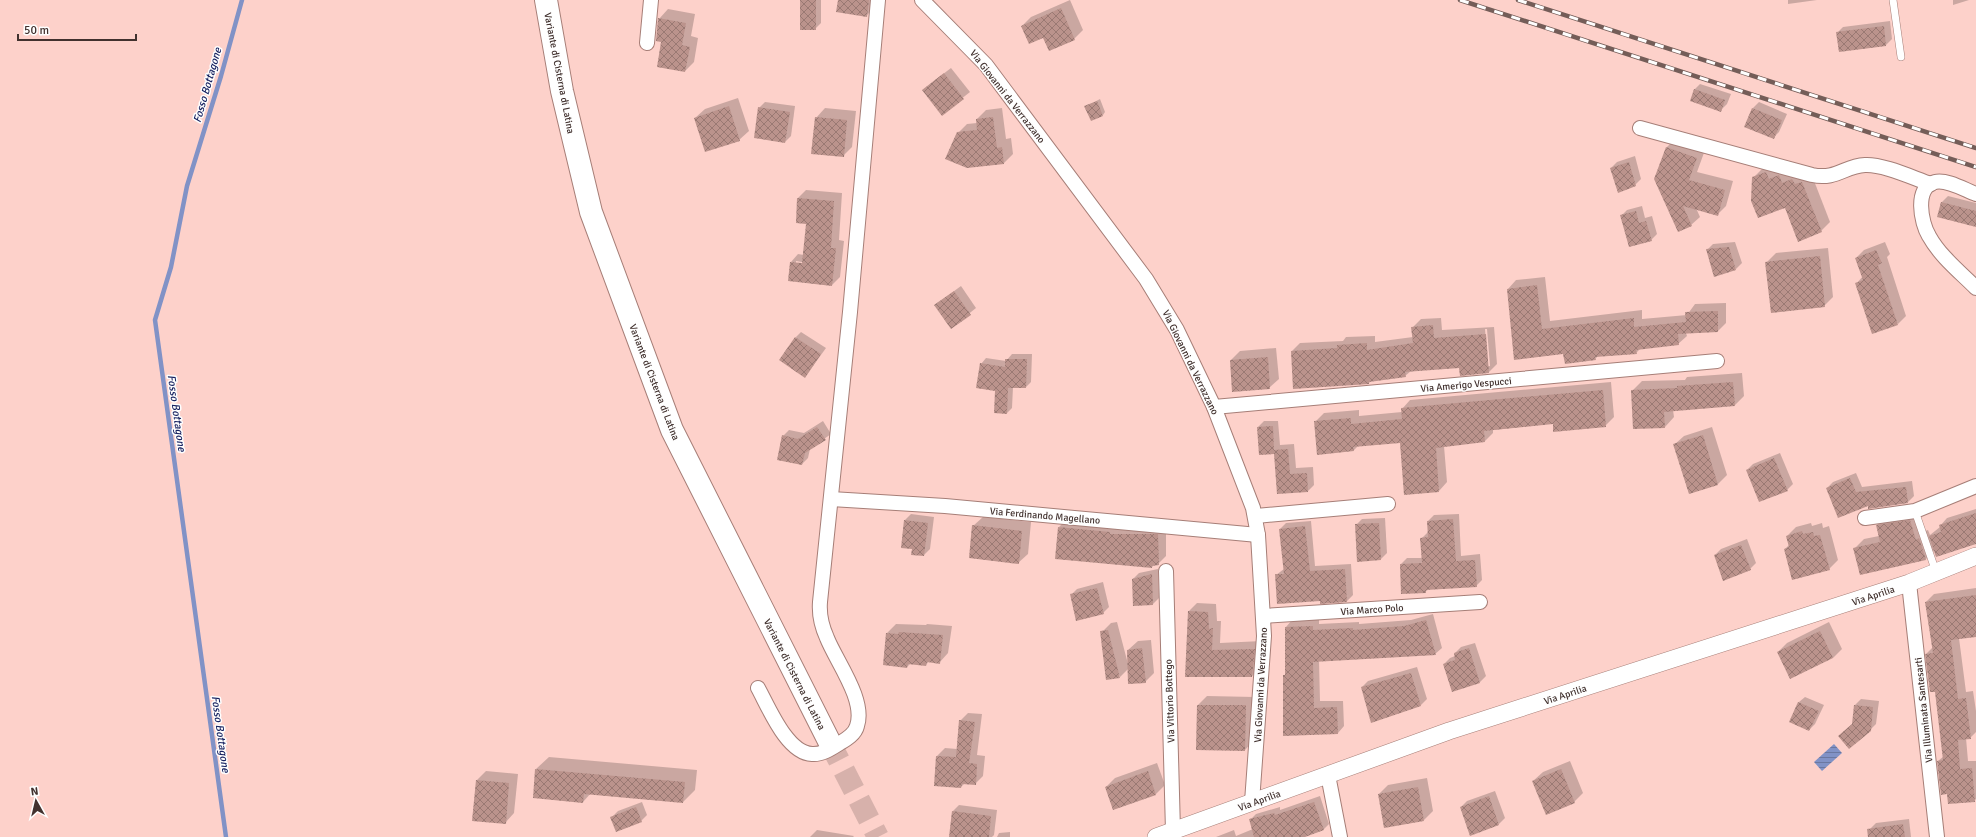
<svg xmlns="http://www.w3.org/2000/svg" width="1976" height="837" viewBox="0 0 1976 837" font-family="Signika,sans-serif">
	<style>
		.water { fill: url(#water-rules) }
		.shadow { fill: #0003; fill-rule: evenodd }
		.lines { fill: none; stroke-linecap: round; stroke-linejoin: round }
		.stream { stroke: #8192c6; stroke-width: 4.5 }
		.building { fill: url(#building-cross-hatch) }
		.primary-tunnel { stroke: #d7b1ab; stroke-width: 22; stroke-dasharray: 22 11; stroke-linecap: butt }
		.service-casing { stroke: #a67e77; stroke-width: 8 }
		.minor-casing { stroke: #a67e77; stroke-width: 16 }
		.tertiary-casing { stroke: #a67e77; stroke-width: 18 }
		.primary-casing { stroke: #a67e77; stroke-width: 24 }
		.service { stroke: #fff; stroke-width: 7 }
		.minor { stroke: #fff; stroke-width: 14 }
		.tertiary { stroke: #fff; stroke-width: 17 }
		.primary { stroke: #fff; stroke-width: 22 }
		.rail-casing { stroke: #745d58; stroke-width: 4.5 }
		.rail { stroke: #fefefe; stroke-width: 3; stroke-dasharray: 9; stroke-linecap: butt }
		.labels { text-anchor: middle; stroke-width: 3; stroke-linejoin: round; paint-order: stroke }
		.street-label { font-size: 10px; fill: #41312e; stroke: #fefefe }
		.water-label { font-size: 11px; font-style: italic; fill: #172260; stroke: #fefefe }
	</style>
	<defs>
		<pattern id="water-rules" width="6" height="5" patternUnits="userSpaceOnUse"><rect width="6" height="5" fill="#8192c6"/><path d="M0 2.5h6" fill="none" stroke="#6b78a1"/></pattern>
		<pattern id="building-cross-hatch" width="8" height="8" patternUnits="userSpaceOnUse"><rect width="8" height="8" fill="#bb938c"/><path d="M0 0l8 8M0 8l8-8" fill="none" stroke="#9a7973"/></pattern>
	</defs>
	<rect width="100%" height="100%" fill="#fdd1ca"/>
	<!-- water -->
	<path class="water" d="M1834,744l8,9 -20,18 -8,-9z"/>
	<!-- shadow -->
	<g class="shadow">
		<path d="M801,0h20v23l-6,6z"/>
		<path d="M839,0h35l-2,10 -6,6z"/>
		<path d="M1070,0l13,30 -9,9 -30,-2 -22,-11 9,-9z"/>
		<path d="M1788,0h29l-29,4z"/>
		<path d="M1953,0h16l-16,5z"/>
		<path d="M668,9l27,5 -4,22 7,2 -4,24 -9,9 -23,-30 -3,-22z"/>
		<path d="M1890,21l2,18 -6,6 -47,6 -2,-18 6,-6z"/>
		<path d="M951,68l19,24 -28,22 -12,-30z"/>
		<path d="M1700,84l31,10 -4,10 -6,6 -27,-20z"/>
		<path d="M738,98l11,33 -10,9 -44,-22 10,-9z"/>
		<path d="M1100,99l5,13 -2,3 -18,-8z"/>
		<path d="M765,102l30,4 -4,30 -6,6 -26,-34z"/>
		<path d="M1759,102l28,12 -8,18 -6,6 -28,-12 8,-18z"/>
		<path d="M825,108l31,3 -4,36 -9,9 -27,-38z"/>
		<path d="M1002,108l4,31 5,-1 2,16 -9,9 -46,-30 9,-9 10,-1v-4l9,-9z"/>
		<path d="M1675,139l30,11 -8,22 36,9 -7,25 -8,8 -22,-6 4,9 -9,8 -36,-46 12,-32z"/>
		<path d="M1635,156l6,23 -6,6 -24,-17 6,-6z"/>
		<path d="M1763,168l48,5 19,49 -9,9 -36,-25 -32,-28z"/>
		<path d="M806,190l36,3 -3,47 5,1 -4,36 -8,8 -41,-23 7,-8 6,1 3,-32 -9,-25zM796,261l11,2h-11z"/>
		<path d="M1948,196l28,7v23l-37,-9 3,-15z"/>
		<path d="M1642,206l3,12 7,-2 5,18 -6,6 -30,-24 6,-6z"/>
		<path d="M1735,242l7,21 -6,6 -29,-19 6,-6z"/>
		<path d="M1885,242l5,12 -3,3 19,59 -8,8 -41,-41 6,-7 -7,-18 8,-8z"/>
		<path d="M1828,248l5,49 -9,9 -57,-44 9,-9z"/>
		<path d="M1545,277l5,44 92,-11v9l45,-4 8,-11 31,-1v20l-8,8 -32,2 1,3 -9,8 -37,4 -5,5 -38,3 -3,3 -31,-6 -49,6 -7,-70 8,-9z"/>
		<path d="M961,286l15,22 -25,20 -16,-23z"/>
		<path d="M1441,318l1,12 52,-3 3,37 -8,8 -29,-5 -49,4 -6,5 -34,5 -2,2 -77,-32 8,-8 43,-2 3,-4 29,-1v6l38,-5 -1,-9 9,-9zM1485,329h2l3,37h-2z"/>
		<path d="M801,332l25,16 -21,29 -9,-40z"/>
		<path d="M1276,348l3,31 -10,9 -38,-28 9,-9z"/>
		<path d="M1012,354h20l-1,28 -5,5h-13l-1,21 -5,5 -26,-49 5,-6 20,3z"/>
		<path d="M1742,373l2,23 -9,9 -62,5 1,7 -9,10 -33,-36 10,-10 43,-1 2,-3z"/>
		<path d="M1611,382l3,35 -9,9 -51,-3 -61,7v3l-8,8 -41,5 3,36 -8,9 -38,-50 -43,5 -5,5 -38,-29 9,-9 35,-3v6l43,-4v-3l8,-9z"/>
		<path d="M823,421l8,13 -21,15 -2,9 -6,6 -19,-28 6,-6 15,3z"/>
		<path d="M1264,421h14l2,24 14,-1 2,24 17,-1 1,18 -6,6 -30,2 -3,-41 -17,-25z"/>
		<path d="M1712,427l15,48 -9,9 -29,9 -15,-48 10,-9z"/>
		<path d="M1780,453l13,31 -6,6 -40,-20 6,-6z"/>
		<path d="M1856,473l6,14 50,-6 2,15 -6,6 -39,2 -42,-16 6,-6z"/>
		<path d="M1976,509v34l-41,7 -9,9 -66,15 -5,-26 9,-9 15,-3 -2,-11 9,-9 33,-4 6,19 3,-1 2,5 10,-8v-1l7,-8z"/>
		<path d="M911,514l23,3 -4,32 -6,6 -11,-6 -8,-29z"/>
		<path d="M1459,514l2,42 19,-2 2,26 -6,6 -47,3 -4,3 -24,-28 6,-6h16l-1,-20 6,-6v-11l6,-6z"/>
		<path d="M983,517l48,5 -3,32 -10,9 -45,-37z"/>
		<path d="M1385,518l2,35 -6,6 -25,-34 6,-6z"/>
		<path d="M1067,519l99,8v29l-8,8h-3l-3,3 -93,-40z"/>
		<path d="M1311,521l4,45 36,-2 2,31 -6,6 -26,-2 -45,-24 8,-6 -4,-40 6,-6z"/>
		<path d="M1811,523l1,3 10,-3 1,5 6,-2 9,34 -9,9 -44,-20 4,-4 -2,-9 9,-9z"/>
		<path d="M1747,539l9,24 -6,6 -35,-14 6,-6z"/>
		<path d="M1158,569l1,29 -6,6 -20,-25 6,-6z"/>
		<path d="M1103,582l6,25 -6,6 -32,-18 6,-6z"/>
		<path d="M1976,588v48l-17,2 7,54 7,-1 3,20v21l-6,6h-4l2,23h8v38l-2,2 -26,-8 -10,-32 6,-5 -8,-65 -10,-37 7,-7 -7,-45 8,-8z"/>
		<path d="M1197,603l19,1 1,17h4l-1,22 42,-2 -2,27 -8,8h-66l3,-65z"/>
		<path d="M1433,614l9,34 -7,6 -116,6 1,41h23l1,25 -6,7 -54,2v-59l2,-3v-46l6,-7h27v4l40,-2v2l52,-4z"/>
		<path d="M1117,622l11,42v-14l10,-9 13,-1 3,33 -9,9 -16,-14 -9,9 -18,-45 9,-9z"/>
		<path d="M1829,622l13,27 -9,9 -55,-6 9,-9z"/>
		<path d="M896,624l30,1 1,-1 25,2 -4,27 -9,10 -10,-2 -3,4 -15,-2 -4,4 -23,-3 3,-31z"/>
		<path d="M1475,643l11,33 -6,6 -27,9 -9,-27 6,-6 5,-2v-3l6,-6z"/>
		<path d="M1417,667l10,32 -6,6 -59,-18 6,-6z"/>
		<path d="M1207,696l48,1 -1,43 -9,10 -47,-45z"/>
		<path d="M1805,697l19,8 -9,19 -6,6 -10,-28z"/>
		<path d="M1861,699l18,2 -3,23 -6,6 -17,-6 2,-19z"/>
		<path d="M968,713l14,1 -5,41 8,1 -2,20 -8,8 -10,-1 -4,4 -26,-2 2,-29 8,-8 12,1 3,-28z"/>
		<path d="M549,757l148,13 -2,20 -12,12 -92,-9 -8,9 -47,-33z"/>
		<path d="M1570,761l13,32 -9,9 -41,-21 10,-9z"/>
		<path d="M1157,763l8,22 -9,9 -50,-7 9,-9z"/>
		<path d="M486,771l32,3 -4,39 -9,10 -28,-43z"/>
		<path d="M1427,778l6,33 -9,9 -45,-26 9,-9z"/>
		<path d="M1495,791l10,27 -6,6 -38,-17 6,-6z"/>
		<path d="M1320,796l9,28 -6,6 -21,7h-86l18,-7 2,6 17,-7 -3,-9 6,-6 24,-7v3z"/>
		<path d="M642,802l5,13 -6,6 -29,-4 6,-6z"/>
		<path d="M959,805l38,5 -3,25 -2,2h-38l-1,-26z"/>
		<path d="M1909,819l2,18h-40l-1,-8 6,-6z"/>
		<path d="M817,830l37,6 -1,1h-43z"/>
		<path d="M1010,832v5h-13l2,-4z"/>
	</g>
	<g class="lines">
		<!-- stream -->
		<path class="stream" d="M226,837l-71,-517 16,-53 16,-81 34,-110 21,-76"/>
	</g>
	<!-- building -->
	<g class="building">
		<rect x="800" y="0" width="16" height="30"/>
		<path d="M838,0h31l-2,17 -31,-5z"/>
		<path d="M1061,8l14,32 -26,11 -6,-13 -14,6 -8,-18z"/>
		<path d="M658,18l28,5 -4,22 8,2 -5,25 -28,-5 4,-25 -5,-1z"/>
		<path d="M1884,26l2,20 -47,6 -3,-20z"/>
		<path d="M944,73l20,26 -22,17 -20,-26z"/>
		<path d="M1694,89l31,11 -4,12 -31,-11z"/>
		<path d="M1097,101l6,15 -12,5 -7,-15z"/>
		<path d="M729,106l11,35 -35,11 -11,-34z"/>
		<path d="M758,107l32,5 -5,31 -31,-5z"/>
		<path d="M1752,108l30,12 -8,19 -30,-12z"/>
		<path d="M815,117l32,3 -3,37 -33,-3z"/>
		<path d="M993,117l4,31 5,-1 2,17 -37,4 -22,-9 12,-27 20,-2 -1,-11z"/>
		<path d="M1666,147l31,11 -8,22 36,10 -7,26 -35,-10 9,20 -14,6 -24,-53z"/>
		<path d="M1629,162l7,24 -18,7 -8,-25z"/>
		<path d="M1766,172l3,7 10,-4 3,8 10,-4 3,5 7,-2 20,50 -24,10 -13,-34 -27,10 -7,-17 1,-24z"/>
		<path d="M797,198l37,3 -3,47h5l-4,38 -44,-5 2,-19 12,1 4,-39 -10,-1z"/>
		<path d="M1941,202l35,9v16l-39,-10z"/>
		<path d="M1636,211l3,12 7,-2 6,20 -23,6 -9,-32z"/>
		<path d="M1729,247l7,23 -22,7 -8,-28z"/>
		<path d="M1876,250l6,13 -4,2 20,60 -26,9 -17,-51 8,-3 -8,-22z"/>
		<path d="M1820,256l5,51 -54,6 -6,-51z"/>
		<path d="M1537,285l5,44 92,-11v9l52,-5 -1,-10 33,-1v21l-40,2 1,11 -43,5 1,4 -42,3 1,3 -31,4 -2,-10 -49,6 -7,-71z"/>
		<path d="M954,291l17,24 -20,14 -17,-24z"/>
		<path d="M1433,325l1,13 52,-4 3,39 -29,3 -1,-8 -54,4 1,5 -37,5v2l-76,5 -2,-38 46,-3v-3l30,-2v7l46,-7 -2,-16z"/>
		<path d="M795,337l26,17 -16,24 -26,-18z"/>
		<path d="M1268,357l2,32 -38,3 -2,-32z"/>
		<path d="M1005,359h22l-1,29h-18l-1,26 -13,-1 1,-22 -19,-3 4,-25 25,4z"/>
		<path d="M1733,382l2,24 -71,6 1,16 -32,1 -2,-39 46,-2v-2z"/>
		<path d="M1603,390l3,37 -53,5v-8l-69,7 1,11 -49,6 3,44 -35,3 -4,-52 -47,4 1,4 -37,4 -3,-34 37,-3v6l51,-5 -1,-11z"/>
		<path d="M1273,426l1,24 14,-1 2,25 17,-1 1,19 -31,2 -3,-40 -15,1 -2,-28z"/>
		<path d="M817,427l9,13 -21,13 -3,12 -25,-5 5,-25 16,4z"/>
		<path d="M1703,435l15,50 -29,9 -16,-50z"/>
		<path d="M1774,458l14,33 -29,11 -13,-32z"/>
		<path d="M1850,478l6,14 50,-5 2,16 -40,6v-3l-30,12 -12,-30z"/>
		<path d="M1976,513v31l-40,13 -7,-21 12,-4 -2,-7z"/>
		<path d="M1453,519l3,42 19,-1 2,27 -51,3v3l-25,1 -1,-30 22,-1 -2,-25 8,-1 -1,-16z"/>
		<path d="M904,520l24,3 -4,33 -13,-1 1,-6 -11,-1z"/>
		<path d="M1910,520l6,20 3,-2 7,22 -66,15 -7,-27 27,-6 -4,-17z"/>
		<path d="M1379,523l2,37 -24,2 -2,-38z"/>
		<path d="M972,525l50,6 -3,33 -50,-6z"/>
		<path d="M1305,526l5,45 35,-2 2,33 -27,2v-3l-43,3 -2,-30h9l-5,-45z"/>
		<path d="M1058,527l52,5v2h48l1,31 -7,1v2l-97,-9z"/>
		<path d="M1802,531l1,3 10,-2 1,4 6,-1 10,35 -38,10 -8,-31 5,-2 -3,-11z"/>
		<path d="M1741,545l10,25 -28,11 -9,-26z"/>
		<path d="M1152,574l1,31 -20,1 -1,-27z"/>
		<path d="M1097,588l7,26 -28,7 -6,-27z"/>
		<path d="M1976,595v42l-25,3 7,59 8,-1 5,41 -13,1 2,29 12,-1 3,34 -27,2 -1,-10 -6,1 -4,-34 6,-1 -8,-68h-5l-5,-38 8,-1 -8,-51z"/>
		<path d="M1188,611l20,1 1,17 4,-1 -1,22 43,-1 -3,28h-67z"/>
		<path d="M1426,620l10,35 -123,7 1,46 23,-1 1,27 -55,2v-61h2v-48l28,-1v4l40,-2v2l51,-4z"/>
		<path d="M1108,630l12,48 -14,2 -6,-49z"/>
		<path d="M1820,631l13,27 -43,21 -13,-27z"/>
		<path d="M899,632l44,3 -3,29 -13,-2 -1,4 -18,-2 -1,4 -24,-3 3,-32 12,1z"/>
		<path d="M1142,648l4,35 -18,1 -1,-34z"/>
		<path d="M1469,648l11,35 -28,9 -9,-28 12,-4 -1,-7z"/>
		<path d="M1411,673l10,33 -50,17 -10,-36z"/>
		<path d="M1798,702l21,9 -10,20 -20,-9z"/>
		<path d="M1197,705h49l-1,46 -49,-1z"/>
		<path d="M1854,705l19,2 -2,24 -22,18 -11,-13 14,-12z"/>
		<path d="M959,720l16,2 -6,41 8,1 -1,21 -14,-1 -1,4 -27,-2 2,-30 20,1z"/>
		<path d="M535,769l150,13 -2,21 -99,-9 -1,9 -50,-5z"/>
		<path d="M1561,769l14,34 -29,12 -14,-34z"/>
		<path d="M1148,771l8,24 -43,15 -8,-23z"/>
		<path d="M476,780l33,3 -3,41 -34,-3z"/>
		<path d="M1418,787l6,34 -40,7 -6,-34z"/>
		<path d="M1489,796l10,29 -29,11 -10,-29z"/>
		<path d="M1314,802l10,28 -19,7h-51l-5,-18 25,-6 1,2z"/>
		<path d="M636,807l6,15 -26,10 -6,-15z"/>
		<path d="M952,811l39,5 -2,21h-40z"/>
		<path d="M1903,824l2,13h-37l-1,-8z"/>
	</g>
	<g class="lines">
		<!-- primary-tunnel -->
		<path class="primary-tunnel" d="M829,741l49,96"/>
		<defs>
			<g id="service">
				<path d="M1893,0l8,57"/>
				<path d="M1915,511l21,61"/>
			</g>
			<g id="minor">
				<path d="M922,0l64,65 160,214 31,51 37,77 39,101 5,27 6,101 -12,166"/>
				<path d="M647,43l4,-43"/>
				<path d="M1640,128l172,47c25,5 32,-9 53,-10 18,-1 48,13 66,19"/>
				<path d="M1976,194c-11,-4 -29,-15 -41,-12 -21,5 -14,41 -6,54 11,20 31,36 47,52"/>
				<path d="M1214,407l503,-46"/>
				<path d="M831,499l114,7 313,29"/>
				<path d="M1256,516l132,-12"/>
				<path d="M1865,518l50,-7 61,-25"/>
				<path d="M1166,571l7,260"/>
				<path d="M1909,583l28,254"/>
				<path d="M1263,616l217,-14"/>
				<path d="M758,688c11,20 29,65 54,66 10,1 20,-6 28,-11 7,-4 15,-9 17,-17 9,-26 -21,-65 -30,-88 -5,-11 -8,-24 -7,-36l30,-290 28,-312"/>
				<path d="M1328,775l12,62"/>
			</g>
			<path id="tertiary" d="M1156,837l293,-106 460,-148 67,-27"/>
			<path id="primary" d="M546,0l16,91 29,121 81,218 157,311"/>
		</defs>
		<!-- service casing -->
		<use href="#service" class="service-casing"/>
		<!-- minor casing -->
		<use href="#minor" class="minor-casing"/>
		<!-- tertiary casing -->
		<use href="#tertiary" class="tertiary-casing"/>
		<!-- primary casing -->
		<use href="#primary" class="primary-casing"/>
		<!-- service -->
		<use href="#service" class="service"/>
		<!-- minor -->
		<use href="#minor" class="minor"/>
		<!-- tertiary -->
		<use href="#tertiary" class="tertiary"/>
		<!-- primary -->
		<use href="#primary" class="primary"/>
		<defs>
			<g id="rail">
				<path d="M1460,0l516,167"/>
				<path d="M1518,0l458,148"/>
			</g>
		</defs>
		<!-- rail casing -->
		<use href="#rail" class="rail-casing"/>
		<!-- rail -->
		<use href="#rail" class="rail"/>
	</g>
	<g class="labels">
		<!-- street labels -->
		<g class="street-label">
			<text transform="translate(560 73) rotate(79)" y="4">Variante di Cisterna di Latina</text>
			<text transform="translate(1008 96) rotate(52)" y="4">Via Giovanni da Verrazzano</text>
			<text transform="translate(1191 362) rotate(64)" y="4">Via Giovanni da Verrazzano</text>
			<text transform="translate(655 382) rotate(69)" y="4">Variante di Cisterna di Latina</text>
			<text transform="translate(1466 384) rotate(-5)" y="4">Via Amerigo Vespucci</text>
			<text transform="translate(1045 515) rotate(5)" y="4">Via Ferdinando Magellano</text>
			<text transform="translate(1873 595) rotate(-18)" y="4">Via Aprilia</text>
			<text transform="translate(1372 609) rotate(-4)" y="4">Via Marco Polo</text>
			<text transform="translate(795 674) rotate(63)" y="4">Variante di Cisterna di Latina</text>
			<text transform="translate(1260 685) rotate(-87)" y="4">Via Giovanni da Verrazzano</text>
			<text transform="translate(1565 694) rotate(-18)" y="4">Via Aprilia</text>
			<text transform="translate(1169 701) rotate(-92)" y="4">Via Vittorio Bottego</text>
			<text transform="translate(1923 710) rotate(-96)" y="4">Via Illuminata Santesarti</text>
			<text transform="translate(1259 800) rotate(-20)" y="4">Via Aprilia</text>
		</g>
		<!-- water labels -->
		<g class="water-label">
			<text transform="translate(207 85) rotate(-74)" y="4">Fosso Bottagone</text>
			<text transform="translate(177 413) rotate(82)" y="4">Fosso Bottagone</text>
			<text transform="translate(221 734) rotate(82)" y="4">Fosso Bottagone</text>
		</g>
	</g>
	<!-- north arrow -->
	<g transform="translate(36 801) rotate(352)" stroke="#fefefe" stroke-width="3" paint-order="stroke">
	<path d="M0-3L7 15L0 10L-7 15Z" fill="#41312e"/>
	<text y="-6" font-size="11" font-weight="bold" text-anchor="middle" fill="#41312e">N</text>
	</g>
	<!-- scale -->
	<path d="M18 34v6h118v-6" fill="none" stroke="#41312e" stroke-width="2"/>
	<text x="24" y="34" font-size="12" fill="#41312e" stroke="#fefefe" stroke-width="3" paint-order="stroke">50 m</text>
</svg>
